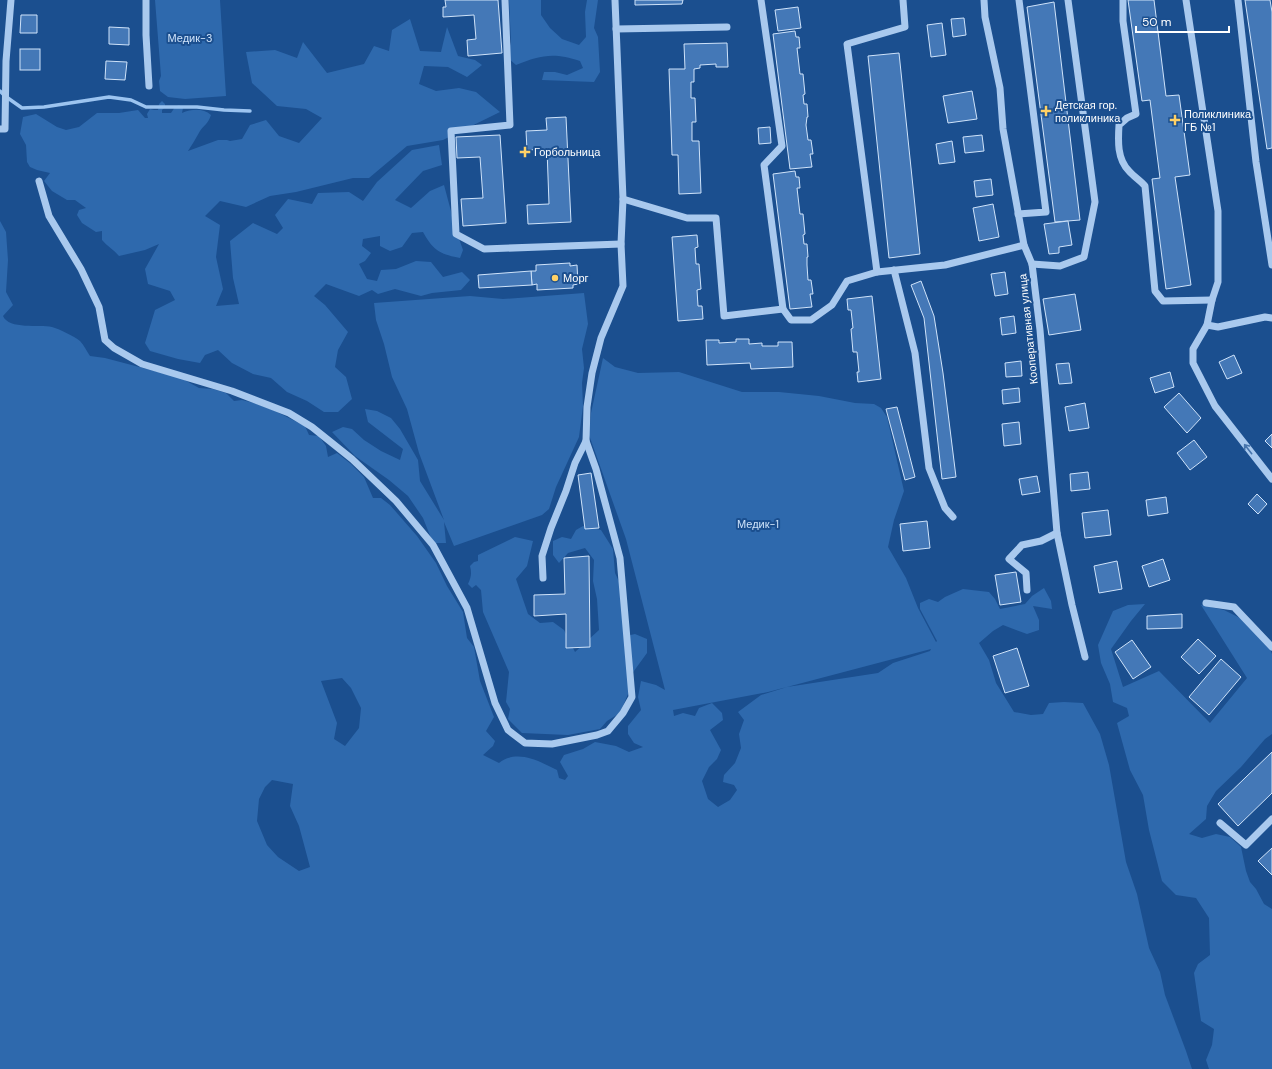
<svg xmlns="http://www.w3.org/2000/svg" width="1272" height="1069" viewBox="0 0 1272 1069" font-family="'DM Sans',sans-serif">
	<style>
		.green { fill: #2e69ad; fill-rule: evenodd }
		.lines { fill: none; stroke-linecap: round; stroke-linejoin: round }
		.stream { stroke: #9cc4f0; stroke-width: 3.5 }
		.building { fill: #4478b7; stroke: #cfe3fa }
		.minor { stroke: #a9c9ee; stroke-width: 7 }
		.oneway { stroke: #4674ac }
		.poi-dot { fill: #ffd166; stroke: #1b4f8f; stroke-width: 1.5 }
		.labels { text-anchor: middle; stroke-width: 4; stroke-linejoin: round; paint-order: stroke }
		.park-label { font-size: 11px; fill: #cfe3fa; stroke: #1b4f8f }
		.poi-label { font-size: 11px; fill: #fff; stroke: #1b4f8f; text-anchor: start }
		.street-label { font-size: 11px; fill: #fff; stroke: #1b4f8f }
	</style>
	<rect width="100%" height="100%" fill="#1b4f8f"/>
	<!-- green -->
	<g class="green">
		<path d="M155,0h65l6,96 -41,3 -17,-2 -8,-6 -1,-10 2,-5z"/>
		<path d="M509,0h32v15l9,13 12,11 17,6 7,-8 -1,-25 2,-12h11l-4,28 4,9 2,35 -6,10 -52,-2 2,-8h11l12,3 16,-7 -3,-7c-26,-9 -40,-6 -64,4l-9,-8 4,-15z"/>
		<path d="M410,19l10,32 21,1 6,-25 11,29 17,4 7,5 -15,12 -19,-10 -24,-1 -5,18 17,7 23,-3 17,4 24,20 -57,28 -36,6 -38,32h-16l-57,14 -26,4 -24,11 -26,-6 -15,15 15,9 -4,32 7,32 -7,17 23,-2 -6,-26 -3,-37 23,-18 24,11 6,-6 -8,-13 13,-16 24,5 6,-11 31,-1 14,9 14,-19 35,-32 27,-5 3,20 -19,6 -28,29 16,8 19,-17 14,-6 12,45 7,20 -3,8c-21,-4 -27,-8 -37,-26l-11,1 -10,14 -12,4 -10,-5v-10l-17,3 -1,7 9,7 -6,8 -6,3 8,15 10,2 4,-11 15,-1 20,-8 15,1 12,15 19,-5 8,8 -9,10 -29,3 -11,3 -26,-7 -17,5 -6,-4 -13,6 -33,-12 -12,12 11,9 23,27 -10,18 -3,17 11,10 6,22 -14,13h-14l-17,-11 -20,-9 -16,-14 -18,-4 -21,-11 -14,-13 -13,5 -5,8 -22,-4 -28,-8 -5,-8 10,-33 20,-10 -5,-9 -22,-7 -3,-15 14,-25 -14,6 -26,6c-5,-6 -12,-10 -17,-16v-9l-6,1 -14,-9 -5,-8 2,-5 7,-2 -11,-8h-8l-15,-9 -8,-10 6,-8 -13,-3 -7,-3 -3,-5 -1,-17 -6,-11 3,-17 13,-3 21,13 9,3 13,-3 18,-14h22l19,-3 7,8h3l-1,-4 3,-5 4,1h4l1,-6 3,-3 3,3v3l-3,3v3h9l4,-6 4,-2 4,3 -1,5c10,-4 21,-5 29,2 -3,9 -7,10 -11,16 -4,7 -8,14 -12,20l30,-11h9l3,1 12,-2 8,-14 16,-5 13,16 20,7 23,-25 -16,-9 -29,-3 -25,-23 -6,-31 29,-2 22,8 6,-16 24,31 37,-9 10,-18 15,5 3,-21z"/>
		<path d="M0,221l6,11 2,28 -2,32 7,13 -10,11c6,14 36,8 49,11 7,2 22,9 28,14 4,4 7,11 10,15l15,2 76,20 18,10 14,1 13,4 8,8 8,-1 12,3 21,8 30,15 4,9 10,1 7,10 2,11 9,-4 14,11 13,13 9,21h8l9,7 27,31 19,27 11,23 16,26 4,26 7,9 6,34 14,36 -8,14 9,10 -2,5 -10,9 16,8c18,-14 40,-2 58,7l2,8 6,2 3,-4 -8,-14 4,-7 19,-6 12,-7 21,4 13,6 14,-5 -9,-4 -6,-9v-8l13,-16 -3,-13 3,-16 15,4 9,5 -39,-151 -37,-104 2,-22 12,-55 12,9 23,6 41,-1 63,20h37l40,4 36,7 19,1 7,4 6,9 17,74 -10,29 -6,27 18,31 12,30 18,34 1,-1 -17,-32v-6l9,-4 9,3 7,-5 18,-8 26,3 6,7 5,10 25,-5 7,-8 12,-8 7,13 1,8 -19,-3 6,14v10l-12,4 -24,-9 -10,6 -14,12 10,17 7,23 18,29 17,3 12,-1 6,-11 15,-1 19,1 17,31 9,31 17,97 11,32 12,54 11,24 5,23 21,56 6,18h-1192zM931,649l-1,2 -37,12 -15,10 -91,14 -26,8 -23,17 6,8 -5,14 2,14 -6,15 -11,12 -1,7 11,3 3,5 -7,10 -12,7 -10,-8 -6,-18 7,-14 8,-8 4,-9 -11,-20 13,-10 -1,-7 -10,-10 -13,5 -4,8 -12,-3 -9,3 -1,-6 95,-18zM342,678l9,10 10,20 -2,20 -14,18 -11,-7 3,-16 -16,-42zM272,780l21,4 -3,22 9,20 11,41 -11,4 -21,-14 -11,-12 -10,-24 2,-22 6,-12z"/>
		<path d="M584,293l4,31 -6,25 2,19 -2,15 1,23 -4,31 -23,50 -7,22 -7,6 -88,31 -10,-24 2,21h-13l-10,-25 -15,-22 -19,-16 -34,-24 -23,-24 11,-5 9,2 12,11 17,11 19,9 3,-11 -35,-27 -3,-13 12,2 14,7 9,11 18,31 2,21 24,39 -25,-67 -12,-44 -15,-32 -8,-33 -8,-24 -2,-17 96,-7 33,3z"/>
		<path d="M583,526l18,4 12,19 2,24 9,19 2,44 9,-2 12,5v14l-16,22 -3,19 -8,19 -13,8 -7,8 -32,6 -46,-2 -14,-14 2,-10 -4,-7 3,-30 -26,-60 -2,-22 -5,-5 -4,3 -4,-4c3,-6 4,-11 2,-18l4,-4 4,-1v-6l37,-18 18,4 -6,25 -11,13 12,35 12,9 13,-1 11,8 11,22 24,-22 -2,-31 -4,-18 1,-21 -9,-12 -17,5 -9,10 -6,-8v-14l9,-4 9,2 5,-9z"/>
		<path d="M1145,604l-14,17 -20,28 12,38 36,-16 51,52 37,-45 -46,-73 23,5 26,13 19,24 3,7v80l-7,5 -24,28 -25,24 -9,15 -1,13 -17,15 13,4 14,-4 14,3 11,10 5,24 4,11 6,7 8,15 8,5v160h-63l-3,-9 6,-15 2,-16 -13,-8 -7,-48 4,-9 12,-9 -1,-37 -13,-20 -20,-3 -14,-14 -13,-51 -6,-35 -13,-25 -13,-47 12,-7 -2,-8 -14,-6 -3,-18 -9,-21 -3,-18 15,-34 15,-6z"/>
	</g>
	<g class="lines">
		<!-- stream -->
		<path class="stream" d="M0,91l5,5 17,12 22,-1 65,-10 22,3 15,7h51l27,3 26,1"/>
	</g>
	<!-- building -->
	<g class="building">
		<path d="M445,0h53l4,53 -34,3 -1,-16 9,-1 -2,-24 -31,2v-10h3z"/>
		<path d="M635,0h48l-1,4 -47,1z"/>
		<path d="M1128,0h26l12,96 13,-1 11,80 -15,2 16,108 -25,4 -14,-110 8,-1 -10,-78 -8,1z"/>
		<path d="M1245,0h25l2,12v136l-5,1z"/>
		<path d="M1054,2l26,218 -25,2 -28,-215z"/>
		<path d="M798,7l3,21 -23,3 -3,-21z"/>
		<path d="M21,15h16v18h-17z"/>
		<path d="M964,18l2,17 -13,2 -2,-18z"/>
		<path d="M942,23l4,32 -15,2 -4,-32z"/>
		<path d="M109,27l20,1v17l-20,-1z"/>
		<path d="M795,31l1,6h3l1,11h-3l3,26h3l2,20 -2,1 1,9h3l1,13h-1l-1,8 2,15h3l2,14h-3l2,13 -22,2 -17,-135z"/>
		<path d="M727,43l1,24h-12v-3l-16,1v3l-6,1v13h-3v16h4l1,24h-4v19h7l2,52 -22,1 -1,-39h-6l-3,-86h16l-1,-25z"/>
		<rect x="20" y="49" width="20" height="21"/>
		<path d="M899,53l21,201 -31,4 -21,-202z"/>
		<path d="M106,61l21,1 -2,18 -20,-1z"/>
		<path d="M972,91l5,28 -29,4 -5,-27z"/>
		<path d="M566,117l5,105 -43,2 -1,-19 22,-1 -2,-55 -20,1 -1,-19 21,-1 -1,-12z"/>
		<path d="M770,127l1,16 -12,1 -1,-16z"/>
		<path d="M500,135l6,88 -43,3 -2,-27 22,-1 -3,-41 -23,1 -1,-21z"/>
		<path d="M982,135l2,16 -19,2 -2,-16z"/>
		<path d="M952,141l3,21 -16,2 -3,-20z"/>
		<path d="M795,171l1,6h3l1,11h-3l3,26h3l2,20 -2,1 1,9h3l1,13h-1v8l1,15h3l2,14h-3l2,13 -22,2 -17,-135z"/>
		<path d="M991,179l2,16 -17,2 -2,-16z"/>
		<path d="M993,204l6,33 -20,4 -6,-33z"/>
		<path d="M1068,221l4,24 -13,2v6l-10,1 -5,-30z"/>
		<path d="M697,235l1,12 -3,1 1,16h3l2,25 -4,1 1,16h4l1,13 -25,2 -6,-84z"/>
		<path d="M570,263v3l7,-1 1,19 -5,1v3l-36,2v-6l-5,1 -1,-14h5v-6z"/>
		<path d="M531,271l1,14 -53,3 -1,-13z"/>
		<path d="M1005,272l3,22 -13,2 -4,-22z"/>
		<path d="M921,281l13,35 9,57 13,104 -14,2 -18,-161 -13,-33z"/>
		<path d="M1075,294l6,36 -32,5 -6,-36z"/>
		<path d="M872,296l9,83 -23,3 -1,-10h2l-2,-20h-4l-2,-23 2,-1 -2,-18h-3l-1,-11z"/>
		<path d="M1014,316l2,17 -14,2 -2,-17z"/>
		<path d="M736,339h13v5l13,-1v3h16v-4h14l1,25 -42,2 -1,-6 -43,2 -1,-25h13v3l17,-1z"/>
		<path d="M1234,355l8,18 -15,6 -8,-17z"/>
		<path d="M1021,361l1,15 -16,1 -1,-14z"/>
		<path d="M1069,363l3,20 -13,1 -3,-20z"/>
		<path d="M1170,372l4,15 -19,6 -5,-15z"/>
		<path d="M1019,388l1,14 -17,2 -1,-14z"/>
		<path d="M1179,393l22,25 -14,15 -23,-26z"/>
		<path d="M1085,403l4,25 -20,3 -4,-24z"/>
		<path d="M897,407l18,70 -10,3 -19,-71z"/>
		<path d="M1019,422l2,22 -17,2 -2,-22z"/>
		<path d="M1272,434v14l-7,-7z"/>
		<path d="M1194,440l13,17 -17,13 -13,-17z"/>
		<path d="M1088,472l2,17 -19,2 -1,-17z"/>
		<path d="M591,473l8,55 -14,1 -7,-54z"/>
		<path d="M1037,476l3,16 -18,3 -3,-16z"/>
		<path d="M1257,494l10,10 -9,10 -10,-10z"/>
		<path d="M1166,497l2,16 -20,3 -2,-16z"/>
		<path d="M1108,510l3,25 -26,3 -3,-25z"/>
		<path d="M927,521l3,27 -27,3 -3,-27z"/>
		<path d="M589,556l1,91 -24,1v-34l-32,2v-21l31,-1 -1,-36z"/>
		<path d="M1163,559l7,21 -21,7 -7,-21z"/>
		<path d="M1117,561l5,28 -23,4 -5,-27z"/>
		<path d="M1016,572l5,30 -21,3 -5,-30z"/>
		<path d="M1182,614v14l-35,1v-13z"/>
		<path d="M1198,639l18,17 -17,18 -18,-17z"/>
		<path d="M1132,640l19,27 -18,12 -18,-27z"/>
		<path d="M1017,648l12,38 -24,7 -12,-37z"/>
		<path d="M1221,659l20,18 -32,38 -20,-18z"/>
		<path d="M1272,752v41l-34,33 -20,-22z"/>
		<path d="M1272,848v27l-14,-14z"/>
	</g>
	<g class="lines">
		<!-- minor -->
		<g class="minor">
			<path d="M146,0v35l3,51"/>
			<path d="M505,0l5,125 -59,6 5,103 28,15 137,-5"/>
			<path d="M761,0l21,146 -18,19 19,144 8,11h20l21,-15 15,-24 30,-9 68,-7 79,-20"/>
			<path d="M984,0l1,17 15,71 3,41 21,116 8,19 8,66 17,203 15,72 13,52"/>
			<path d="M1123,0v21l13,93 -9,4 -8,7c-1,16 -2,34 10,46 5,6 11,9 16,15l10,105 8,10 49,-1"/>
			<path d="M1186,0l32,211v71l-6,18 -5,25 -14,24v14l22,43 57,73"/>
			<path d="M1238,0l18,162 16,103"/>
			<path d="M616,29l111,-2"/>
			<path d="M0,129h5l1,-68 5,-61"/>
			<path d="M39,181l10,35 32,53 18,38 6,33 9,8 28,16 90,27 57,22 23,14 40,32 44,42 37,44 34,63 28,95 13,27 17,13 27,1 45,-9 11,-4 15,-18 9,-16 -12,-139 -24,-89 -10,-28"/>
			<path d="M623,199l64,19h29l8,98 59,-7"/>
			<path d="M1018,214l28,-2 -27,-212"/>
			<path d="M1032,264l28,2 24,-9 11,-55 -27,-202"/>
			<path d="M894,270l21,83 14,115 16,40 8,9"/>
			<path d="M877,272l-30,-228 58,-17 -2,-27"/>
			<path d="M1207,325l11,2 47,-10 7,1"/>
			<path d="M543,578l-1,-22 9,-28 15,-37 9,-28 11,-22 1,-34 5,-34 9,-35 22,-52 -2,-42 2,-45 -8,-199"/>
			<path d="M1027,590l-1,-17 -17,-14 13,-14 19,-4 16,-8"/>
			<path d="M1206,603l28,4 38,40"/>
			<path d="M1220,823l26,22 26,-26"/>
		</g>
	</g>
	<!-- one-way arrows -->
	<defs><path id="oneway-shaft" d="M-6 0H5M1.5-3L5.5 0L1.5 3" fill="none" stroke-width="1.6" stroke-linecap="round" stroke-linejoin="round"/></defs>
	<use class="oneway" href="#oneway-shaft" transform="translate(1248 449) rotate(-128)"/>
	<!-- markers -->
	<g class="poi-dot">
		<path d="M1044 105h4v4h4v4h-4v4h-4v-4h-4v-4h4z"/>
		<path d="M1173 114h4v4h4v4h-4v4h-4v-4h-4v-4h4z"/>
		<path d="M523 146h4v4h4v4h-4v4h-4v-4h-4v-4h4z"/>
		<circle cx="555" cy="278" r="4"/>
	</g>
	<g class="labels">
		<!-- park labels -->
		<g class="park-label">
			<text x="190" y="42">Медик-3</text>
			<text x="758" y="528">Медик-1</text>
		</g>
		<!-- poi labels -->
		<g class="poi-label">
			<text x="1055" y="109">Детская гор.<tspan x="1055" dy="13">поликлиника</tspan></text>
			<text x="1184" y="118">Поликлиника<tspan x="1184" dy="13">ГБ №1</tspan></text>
			<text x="534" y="156">Горбольница</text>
			<text x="563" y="282">Морг</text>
		</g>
		<!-- street labels -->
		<g class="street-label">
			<text transform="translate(1028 329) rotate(-96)" y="4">Кооперативная улица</text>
		</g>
	</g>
	<!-- scale -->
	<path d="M1136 26v6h93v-6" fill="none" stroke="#ffffff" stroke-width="2"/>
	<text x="1142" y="26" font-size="12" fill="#ffffff" stroke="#1b4f8f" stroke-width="3" paint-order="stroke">50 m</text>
</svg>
